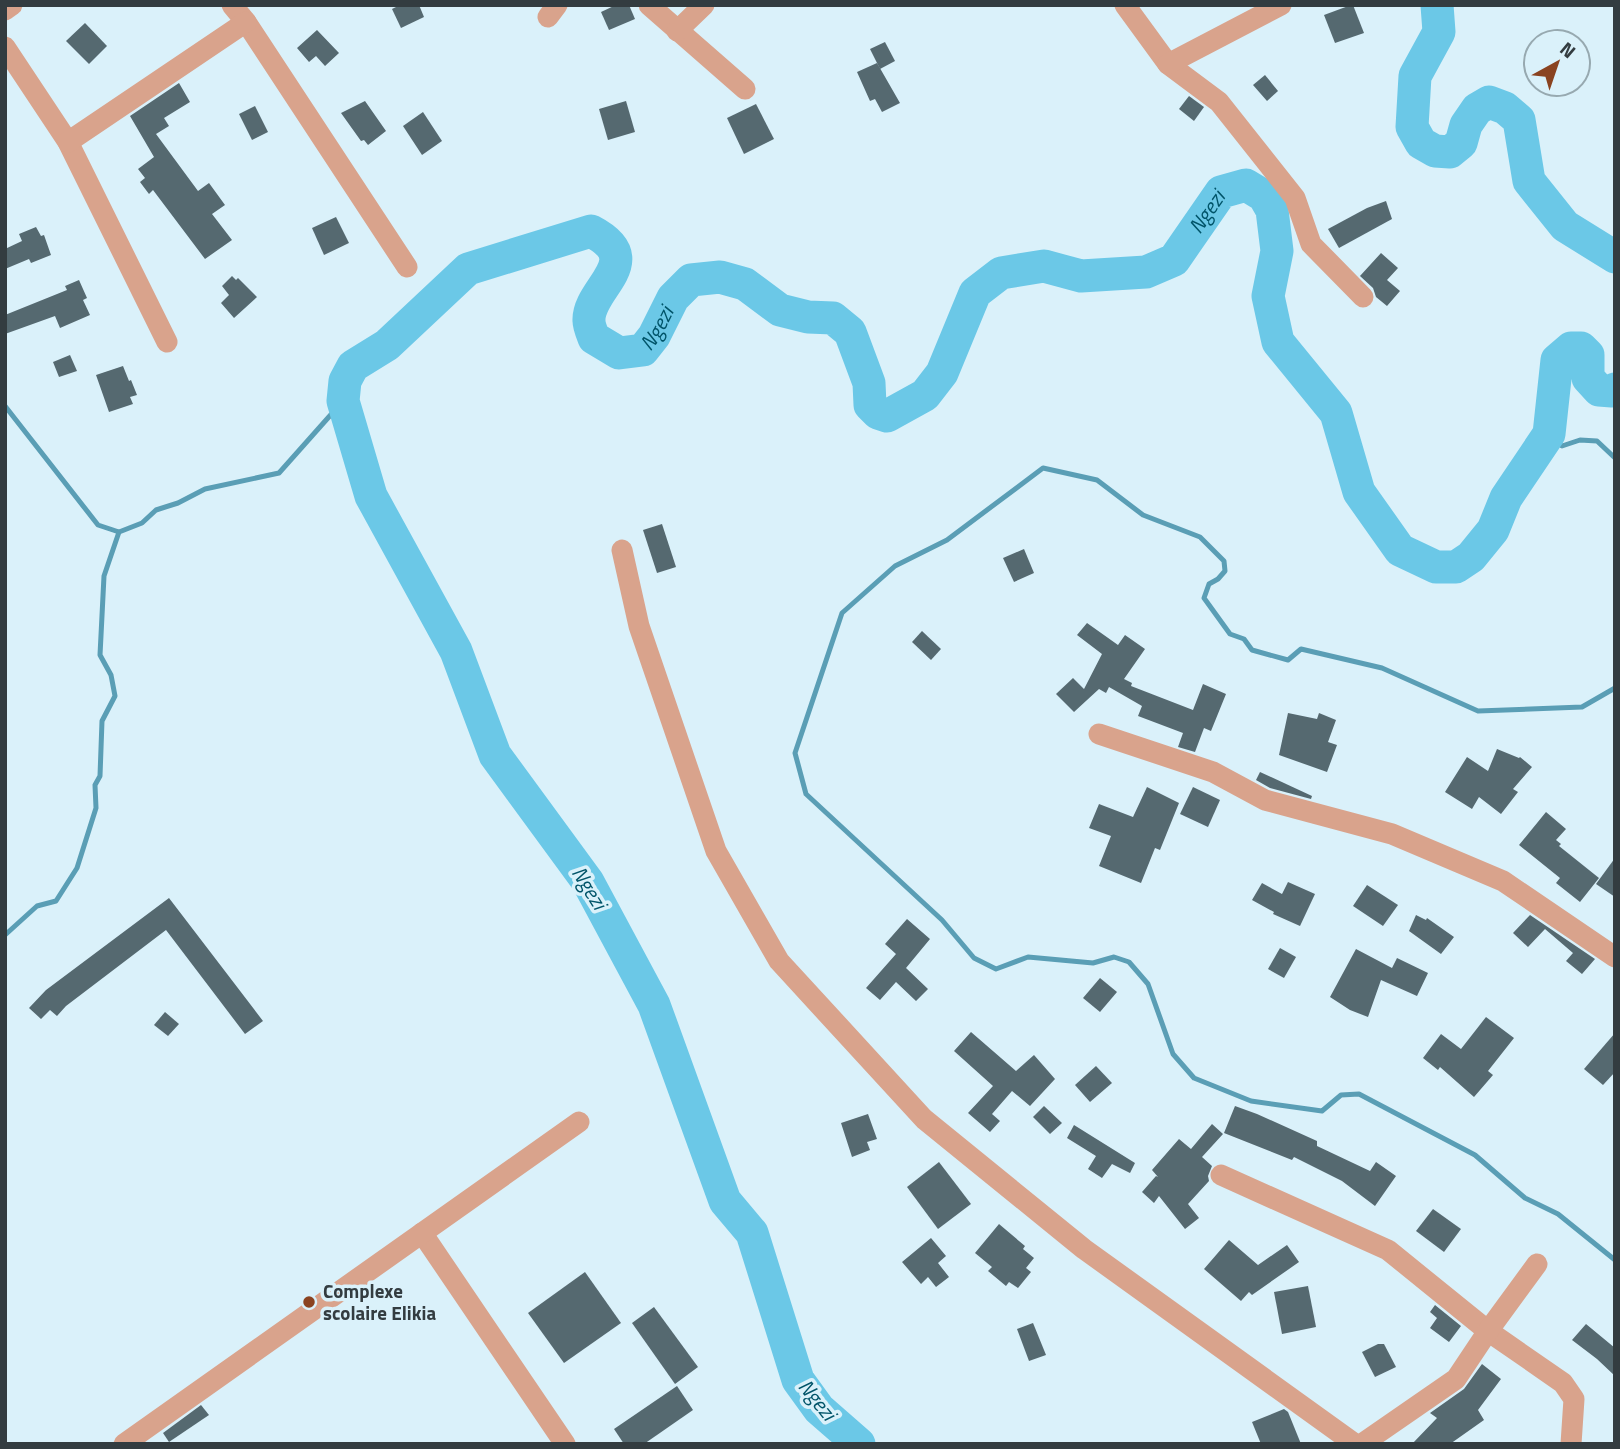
<svg xmlns="http://www.w3.org/2000/svg" width="1620" height="1449" viewBox="0 0 1620 1449" font-family="'Titillium Web',sans-serif">
	<style>
		.lines { fill: none; stroke-linecap: round; stroke-linejoin: round }
		.stream { stroke: #5a9eb5; stroke-width: 5 }
		.river { stroke: #6bc8e7; stroke-width: 33 }
		.building { fill: #556970 }
		.minor { stroke: #d9a38c; stroke-width: 21 }
		.poi-dot { fill: #8a4320; stroke: #daf1fa; stroke-width: 2.5 }
		.labels { text-anchor: middle; stroke-width: 7; stroke-linejoin: round; paint-order: stroke }
		.poi-label { font-size: 19px; font-weight: bold; fill: #333c40; stroke: #daf1fa; text-anchor: start }
		.water-label { font-size: 21px; font-style: italic; fill: #005469; stroke: #daf1fa }
	</style>
	<rect width="100%" height="100%" fill="#daf1fa"/>
	<g class="lines">
		<!-- stream -->
		<g class="stream">
			<path d="M5,406l93,119 21,7"/>
			<path d="M1549,434l7,8 6,4 18,-6 17,1 18,17"/>
			<path d="M1615,688l-33,19 -104,4 -96,-43 -81,-19 -13,11 -36,-10 -8,-11 -14,-5 -26,-36 5,-14 9,-5 7,-8 -1,-10 -24,-24 -57,-22 -46,-35 -54,-12 -96,72 -52,26 -53,47 -47,140 11,41 136,126 32,38 22,11 32,-12 65,6 21,-6 15,5 19,22 25,70 21,24 57,23 71,10 19,-16 18,-1 116,61 50,43 33,16 57,46"/>
			<path d="M5,935l32,-29 19,-5 21,-33 19,-60 -1,-23 5,-9 2,-55 13,-25 -4,-21 -11,-20 4,-79 15,-44 23,-9 14,-13 22,-7 27,-14 74,-16 64,-72"/>
		</g>
		<!-- river -->
		<g class="river">
			<path d="M1437,5l2,27 -24,44 -3,51 9,16 14,8 15,1 11,-9 5,-18 11,-16 12,-7 16,6 14,12 10,61 36,45 50,31"/>
			<path id="s1" d="M859,1444l-40,-35 -21,-29 -46,-147 -27,-32 -71,-196 -66,-123 -93,-127 -39,-104 -85,-155 -28,-95 2,-20 8,-15 34,-21 81,-76 123,-38c58,30 -4,57 -2,90 0,5 3,12 5,17l25,15 24,-3 11,-14 19,-38 18,-18 29,-3 25,7 35,26 28,7 25,1 17,14 19,51 1,22 8,8 9,3 38,-21 17,-22 33,-80 26,-20 43,-7 37,10 65,-4 28,-12 47,-68 25,-7 18,11 8,14 5,41 -9,45 10,46 58,71 23,79 41,58 36,17h20l15,-10 22,-27 13,-32 43,-64 8,-74 14,-12h10l7,7v23l11,12 13,1 3,-2"/>
		</g>
	</g>
	<!-- building -->
	<g class="building">
		<path d="M400,5h19l5,12 -23,11 -9,-19z"/>
		<path d="M616,5h13l6,14 -26,11 -8,-18z"/>
		<path d="M1351,5h2l11,28 -29,10 -11,-28z"/>
		<path d="M85,23l22,23 -18,18 -23,-23z"/>
		<path d="M317,30l22,23 -14,13 -9,-10 -7,6 -12,-14z"/>
		<path d="M885,42l10,19 -15,8 -10,-20z"/>
		<path d="M877,63l23,40 -18,9 -7,-13 -5,2 -13,-29z"/>
		<path d="M1265,75l13,16 -11,10 -14,-16z"/>
		<path d="M179,83l11,19 -26,16 5,8 -13,8 42,57 11,-8 16,22 -13,9 20,26 -27,19 -52,-69 -4,4 -9,-12 5,-4 -7,-9 16,-12 -24,-41z"/>
		<path d="M1189,96l15,11 -10,14 -15,-12z"/>
		<path d="M365,101l21,30 -18,14 -4,-5 -3,1 -20,-28z"/>
		<path d="M626,101l9,31 -27,8 -9,-31z"/>
		<path d="M756,104l18,35 -30,15 -17,-36z"/>
		<path d="M255,106l13,26 -16,8 -13,-26z"/>
		<path d="M423,112l19,29 -20,14 -19,-29z"/>
		<path d="M1386,201l6,18 -53,29 -11,-19 39,-21z"/>
		<path d="M336,217l13,26 -25,12 -12,-27z"/>
		<path d="M36,227l5,9 3,-1 7,20 -20,8 -2,-4 -24,10v-20l17,-8 -3,-7z"/>
		<path d="M1381,253l17,15 -11,12 13,11 -13,15 -11,-9 -3,-9 -13,-12z"/>
		<path d="M232,276l4,4 2,-2 19,19 -23,21 -13,-15 8,-8 -7,-9z"/>
		<path d="M79,280l8,18 -4,2 7,15 -30,13 -5,-12 -50,18v-19l62,-25 -2,-4z"/>
		<path d="M70,355l7,16 -18,6 -6,-15z"/>
		<path d="M123,366l6,15 2,-1 6,15 -7,2 3,7 -24,8 -13,-37z"/>
		<path d="M662,524l14,43 -19,6 -14,-43z"/>
		<path d="M1024,549l10,24 -20,9 -11,-24z"/>
		<path d="M1087,623l31,22 7,-10 20,14 -21,30 8,4 -1,3 62,24 10,-26 23,10 -15,37 -7,-3 -9,24 -17,-5 5,-14 -45,-17 4,-10 -33,-19 -3,6 -7,-4 -25,23 -18,-18 17,-16 11,11 18,-35 -25,-19z"/>
		<path d="M922,631l19,18 -10,11 -19,-18z"/>
		<path d="M1288,713l29,6 2,-6 17,7 -8,22 9,3 -10,27 -48,-17z"/>
		<path d="M1497,749l22,9 1,-1 12,10 -19,22 5,3 -17,22 -22,-17 -7,12 -27,-17 22,-35 21,14z"/>
		<path d="M1260,772l52,24 -1,3 -41,-11 -14,-8z"/>
		<path d="M1147,787l32,16 -19,47 -5,-2 -14,35 -42,-17 12,-30 -22,-8 10,-24 34,13z"/>
		<path d="M1193,787l27,13 -12,27 -28,-13z"/>
		<path d="M1546,812l20,17 -10,11 5,4 -2,2 40,32 -19,24 -24,-19 4,-5 -41,-33z"/>
		<path d="M1615,858v39l-19,-13z"/>
		<path d="M1288,882l27,12 -15,32 -27,-12 1,-2 -22,-12 10,-17 20,11z"/>
		<path d="M1367,885l31,20 -15,21 -30,-20z"/>
		<path d="M169,898l94,123 -18,13 -79,-104 -100,76 -9,10 -7,-6 -9,9 -12,-11 17,-18z"/>
		<path d="M1416,915l10,5 1,-2 27,19 -13,17 -32,-23z"/>
		<path d="M1530,915l65,44 -13,15 -16,-13 7,-8 -28,-24 -17,18 -15,-14z"/>
		<path d="M907,919l23,20 -24,29 22,21 -12,12 -20,-19 -16,18 -14,-12 30,-34 -11,-10z"/>
		<path d="M1280,948l16,9 -12,21 -16,-9z"/>
		<path d="M1356,949l36,19 5,-10 31,15 -11,23 -36,-16 -13,37 -18,-7 -20,-13z"/>
		<path d="M1100,978l17,14 -17,20 -17,-14z"/>
		<path d="M165,1012l14,12 -11,12 -14,-11z"/>
		<path d="M1486,1017l28,21 -26,33 5,4 -19,22 -34,-30 -2,3 -15,-12 18,-24 20,15z"/>
		<path d="M971,1032l45,39 18,-16 21,24 -25,27 -18,-15 -20,23 8,7 -10,11 -22,-19 25,-27 -39,-35z"/>
		<path d="M1615,1033v39l-12,13 -19,-16z"/>
		<path d="M1096,1066l16,17 -22,19 -15,-17z"/>
		<path d="M1044,1106l18,17 -12,11 -17,-17z"/>
		<path d="M1235,1106l22,8 60,27v5l53,25 6,-9 20,14 -21,30 -33,-25 -48,-24 -2,3 -68,-27z"/>
		<path d="M868,1114l9,25 -10,3 3,8 -18,7 -11,-34z"/>
		<path d="M1212,1124l11,10 -21,23 10,9 -4,10 1,5 -21,23 11,14 -14,11 -26,-33 -5,7 -12,-11 14,-16 2,1 -6,-7 27,-31 12,10z"/>
		<path d="M1074,1125l61,38 -5,10 -18,-9 -10,14 -14,-9 8,-13 -29,-18z"/>
		<path d="M939,1162l32,42 -33,25 -31,-42z"/>
		<path d="M1433,1209l28,20 -17,23 -28,-21z"/>
		<path d="M999,1224l26,22 -2,3 11,9 -8,10 5,4 -13,16 -9,-6 -3,4 -18,-15 4,-4 -17,-14z"/>
		<path d="M931,1238l15,18 -8,7 11,14 -13,10 -8,-10 -7,7 -19,-22z"/>
		<path d="M1229,1240l29,25 29,-20 12,17 -47,33 -3,-3 -8,9 -37,-32z"/>
		<path d="M585,1272l36,51 -57,40 -36,-50z"/>
		<path d="M1308,1286l8,41 -34,7 -8,-42z"/>
		<path d="M1435,1305l26,21 -12,16 -19,-14 7,-10 -7,-6z"/>
		<path d="M654,1307l44,60 -23,17 -43,-61z"/>
		<path d="M1033,1323l13,32 -17,6 -12,-32z"/>
		<path d="M1586,1324l29,24v28l-18,-17 -25,-19z"/>
		<path d="M1378,1344h6l12,23 -21,10 -13,-25z"/>
		<path d="M1482,1364l19,15 -23,31 6,10 -34,24h-38l25,-26 -7,-5 34,-24z"/>
		<path d="M677,1386l16,24 -49,34h-20l-10,-15z"/>
		<path d="M201,1405l8,10 -40,27 -6,-9z"/>
		<path d="M1284,1409l4,3 13,32h-40l-9,-22z"/>
	</g>
	<g class="lines">
		<!-- minor -->
		<g class="minor">
			<path d="M232,5l14,17 161,245"/>
			<path d="M649,5l96,84"/>
			<path d="M1125,5l43,59 51,38 76,96 16,46 52,53"/>
			<path d="M5,10l7,-5"/>
			<path d="M548,17l9,-12"/>
			<path d="M677,31l27,-26"/>
			<path d="M5,47l63,95 99,200"/>
			<path d="M1168,64l113,-59"/>
			<path d="M68,142l178,-120"/>
			<path d="M622,550l17,76 77,225 63,110 145,158 160,130 271,195"/>
			<path d="M1099,734l114,38 52,28 127,34 111,47 112,76"/>
			<path d="M1221,1175l167,75 100,81 75,52 11,16 -3,45"/>
			<path d="M422,1233l143,211"/>
			<path d="M124,1444l455,-322"/>
			<path d="M1362,1444l94,-65 32,-48 49,-67"/>
		</g>
	</g>
	<!-- markers -->
	<circle class="poi-dot" cx="309" cy="1302" r="7"/>
	<g class="labels">
		<!-- poi labels -->
		<g class="poi-label">
			<text x="323" y="1298">Complexe<tspan x="323" dy="22">scolaire Elikia</tspan></text>
		</g>
		<!-- water labels -->
		<g class="water-label">
			<text dy="7" stroke="none"><textPath href="#s1" startOffset="2457">Ngezi</textPath></text>
			<text dy="7" stroke="none"><textPath href="#s1" startOffset="1699">Ngezi</textPath></text>
			<text transform="translate(589 888) rotate(58)" y="7">Ngezi</text>
			<text transform="translate(817 1400) rotate(51)" y="7">Ngezi</text>
		</g>
	</g>
	<!-- border -->
	<rect width="1620" height="1449" fill="none" stroke="#333c40" stroke-width="14"/>
	<!-- north arrow -->
	<g transform="translate(1557 63) rotate(40)"><circle r="33" fill="#daf1fa" stroke="#97a9b0" stroke-width="2"/>
	<path d="M0-5L12 26L0 18L-12 26Z" fill="#8a4320"/>
	<text y="-10" font-size="19" font-weight="bold" text-anchor="middle" fill="#333c40">N</text>
	</g>
</svg>
